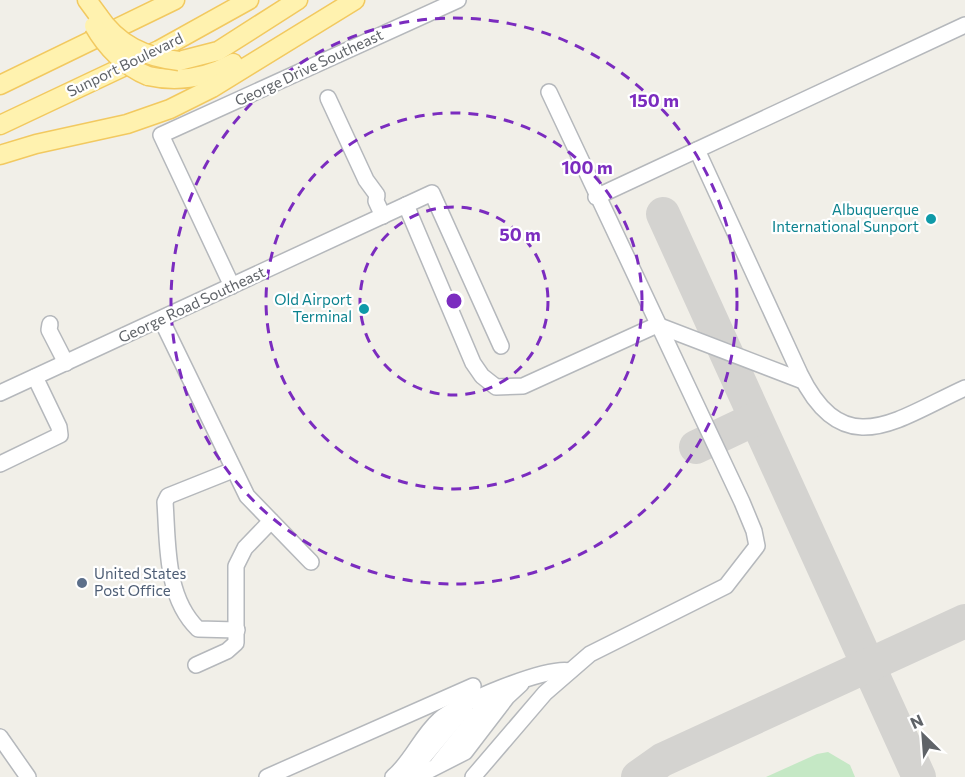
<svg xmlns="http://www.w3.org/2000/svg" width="965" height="777" viewBox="0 0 965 777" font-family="Commissioner,sans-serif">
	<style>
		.green { fill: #c5e8c5 }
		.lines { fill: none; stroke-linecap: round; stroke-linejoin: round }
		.taxiway { stroke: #d4d3d0; stroke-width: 34 }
		.minor-casing { stroke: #b5b8bc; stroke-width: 18 }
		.major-casing { stroke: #f2c960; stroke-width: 21 }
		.minor { stroke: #fff; stroke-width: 15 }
		.major { stroke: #fff2af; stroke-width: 18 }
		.major-bridge-casing { stroke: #f2c960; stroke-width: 21; stroke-linecap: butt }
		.major-bridge { stroke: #fff2af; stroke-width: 18 }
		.ring { fill: none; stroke: #7b2cbf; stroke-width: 3; stroke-dasharray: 10 8 }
		.culture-dot { fill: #0f9aa8; stroke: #fff; stroke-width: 2 }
		.service-dot { fill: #5c6f8a; stroke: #fff; stroke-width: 2 }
		.labels { text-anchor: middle; stroke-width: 4.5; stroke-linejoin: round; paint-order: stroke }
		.street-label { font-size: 15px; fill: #5f6368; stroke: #fff }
		.culture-label { font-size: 15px; fill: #0d838f; stroke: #fff; text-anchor: end }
		.service-label { font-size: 15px; fill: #4e5e75; stroke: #fff; text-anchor: start }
		.centre { fill: #7b2cbf; stroke: #fff; stroke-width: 3 }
		.ring-label { font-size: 18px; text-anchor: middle; font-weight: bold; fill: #7b2cbf; stroke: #fff; stroke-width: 4.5; stroke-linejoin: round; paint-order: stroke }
	</style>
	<rect width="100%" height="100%" fill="#f1efe8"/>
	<!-- green -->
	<path class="green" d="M828,752l22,13 5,12h-89l51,-23z"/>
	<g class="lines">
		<!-- taxiway -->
		<g class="taxiway">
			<path d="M663,214l256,563"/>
			<path d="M696,447l59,-28"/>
			<path d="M638,777l24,-17 303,-139"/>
		</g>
		<defs>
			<g id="minor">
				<path d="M328,98l38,82 11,15 -1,6 7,15"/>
				<path d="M697,150l103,224c44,90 97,45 165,14"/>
				<path d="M596,197l369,-172"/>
				<path d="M406,205l26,-12 69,153"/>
				<path d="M232,286l-71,-151 297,-135"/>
				<path d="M161,319l86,177 64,66"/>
				<path d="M50,324l-1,6 17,33"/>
				<path d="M0,393l406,-188 67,158 9,13 14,11 27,-1 134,-61 146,56"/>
				<path d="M0,464l60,-29 -1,-8 -24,-50"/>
				<path d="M233,470l-65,26 -3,6c3,42 0,95 33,127l39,1"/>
				<path d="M196,665l31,-14 9,-8v-77l9,-18 26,-27"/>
				<path d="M0,737l28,40"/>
				<path d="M438,764l54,-68"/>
				<path d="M267,777l206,-91"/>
				<path d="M393,777c19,-16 28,-41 46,-57 18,-17 108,-54 131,-49"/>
				<path d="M407,777l58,-69"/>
				<path d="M416,777l49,-25 42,-55 14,-13"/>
				<path d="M473,777l72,-84 45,-39 136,-68 31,-40 -3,-15 -12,-29 -193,-410"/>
			</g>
			<g id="major">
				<path d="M87,0l11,15"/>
				<path d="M179,61l39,-10 80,-51"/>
				<path d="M148,76c31,7 58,2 85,-13"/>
				<path d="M0,85l175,-85"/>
				<path d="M0,125l159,-75 90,-50"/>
				<path d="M0,155l36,-11 91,-20 43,-15 42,-21 143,-88"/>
			</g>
		</defs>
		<!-- minor casing -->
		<use href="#minor" class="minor-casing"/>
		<!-- major casing -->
		<use href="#major" class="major-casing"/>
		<!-- minor -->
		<use href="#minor" class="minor"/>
		<!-- major -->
		<use href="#major" class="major"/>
		<defs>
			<g id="major-bridge">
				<path d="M98,15c20,30 47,42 81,46"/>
				<path d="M94,26c12,21 31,41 54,50"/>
			</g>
		</defs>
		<!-- major-bridge casing -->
		<use href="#major-bridge" class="major-bridge-casing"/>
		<!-- major-bridge -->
		<use href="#major-bridge" class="major-bridge"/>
	</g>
	<!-- distance rings -->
	<g class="ring">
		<circle cx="454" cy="301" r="94"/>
		<circle cx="454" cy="301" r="188"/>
		<circle cx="454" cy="301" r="283"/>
	</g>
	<!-- markers -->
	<g class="culture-dot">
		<circle cx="931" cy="219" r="6"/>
		<circle cx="364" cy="309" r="6"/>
	</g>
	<circle class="service-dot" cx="82" cy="583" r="6"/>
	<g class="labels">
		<!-- street labels -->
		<g class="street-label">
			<text transform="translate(125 65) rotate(-26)" y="5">Sunport Boulevard</text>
			<text transform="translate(309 68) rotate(-25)" y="5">George Drive Southeast</text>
			<text transform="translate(192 305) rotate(-25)" y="5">George Road Southeast</text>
		</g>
		<!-- culture labels -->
		<g class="culture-label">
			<text x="919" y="215">Albuquerque<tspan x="919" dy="17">International Sunport</tspan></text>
			<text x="352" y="305">Old Airport<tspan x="352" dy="17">Terminal</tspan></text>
		</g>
		<!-- service labels -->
		<g class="service-label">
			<text x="94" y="579">United States<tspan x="94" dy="17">Post Office</tspan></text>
		</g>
	</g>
	<circle cx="454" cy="301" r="9" class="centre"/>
	<g class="ring-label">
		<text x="654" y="107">150 m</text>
		<text x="587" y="174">100 m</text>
		<text x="520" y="241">50 m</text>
	</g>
	<!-- north arrow -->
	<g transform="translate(923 735) rotate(335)" stroke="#ffffff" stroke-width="4.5" paint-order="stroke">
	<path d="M0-4.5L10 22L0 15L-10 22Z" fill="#5f6368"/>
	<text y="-9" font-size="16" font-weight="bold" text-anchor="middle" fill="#5f6368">N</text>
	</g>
</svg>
